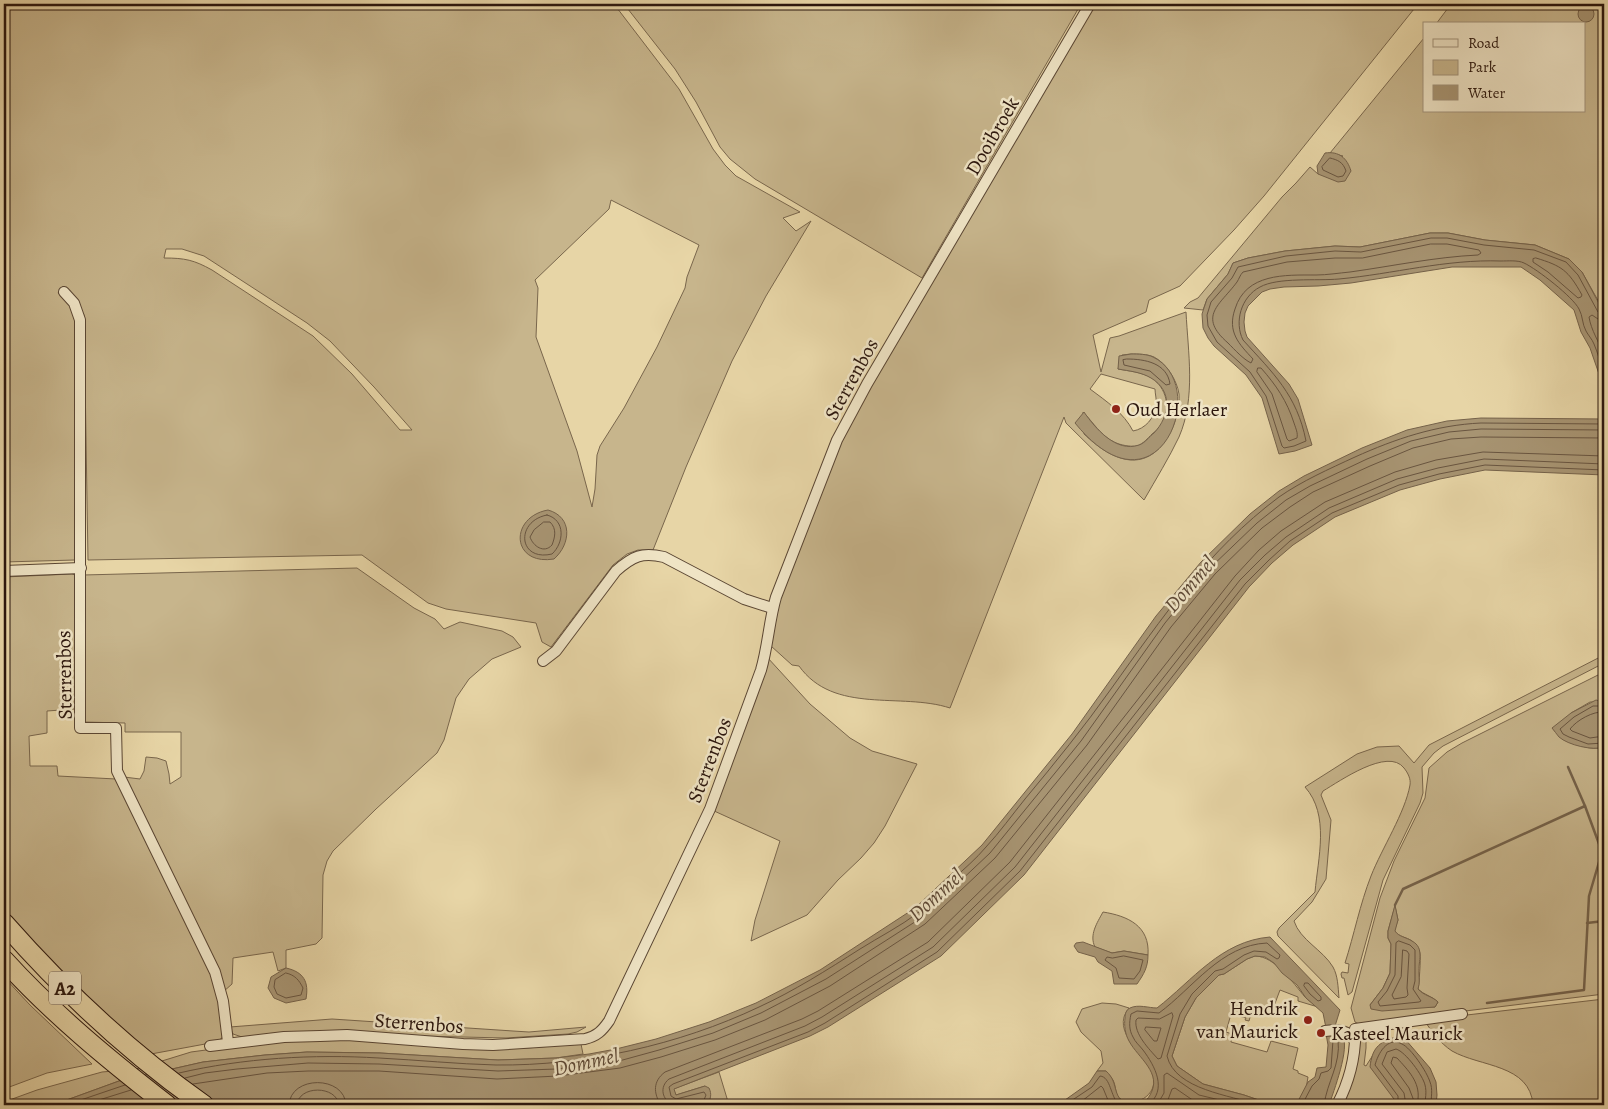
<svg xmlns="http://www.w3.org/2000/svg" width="1608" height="1109" viewBox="0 0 1608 1109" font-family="Alegreya,serif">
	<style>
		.green { fill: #c7b58c; stroke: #79664c; fill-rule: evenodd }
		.water { fill: #a79472; stroke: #75624a }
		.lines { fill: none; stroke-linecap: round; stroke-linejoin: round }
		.shore { stroke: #695540; stroke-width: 1 }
		.stream { stroke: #75624a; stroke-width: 2.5 }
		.minor-casing { stroke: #5a4633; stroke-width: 12 }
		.motorway-casing { stroke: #2b160d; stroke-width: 21 }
		.minor { stroke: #efe4c5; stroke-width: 10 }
		.motorway { stroke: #e7d5a6; stroke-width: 19 }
		.poi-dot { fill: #8f2418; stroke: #efe4c5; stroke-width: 2 }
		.labels { text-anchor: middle; stroke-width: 5; stroke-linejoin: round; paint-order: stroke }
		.shield { fill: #efe4c5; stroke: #665444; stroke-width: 1 }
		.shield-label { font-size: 19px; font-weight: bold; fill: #2b160d }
		.street-label { font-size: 20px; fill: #2b160d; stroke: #efe4c5 }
		.poi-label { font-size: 20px; fill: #2b160d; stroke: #efe4c5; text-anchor: start }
		.water-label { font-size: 21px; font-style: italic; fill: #5d4835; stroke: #efe4c5 }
	</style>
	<rect width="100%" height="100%" fill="#e7d5a6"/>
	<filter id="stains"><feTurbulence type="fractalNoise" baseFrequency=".004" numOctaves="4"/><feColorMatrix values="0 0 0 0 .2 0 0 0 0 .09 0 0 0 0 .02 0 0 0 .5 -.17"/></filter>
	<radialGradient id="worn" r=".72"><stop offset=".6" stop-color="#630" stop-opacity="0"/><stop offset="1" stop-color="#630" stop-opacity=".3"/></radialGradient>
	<!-- green -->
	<g class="green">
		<path d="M4,4h610l65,85 34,60 12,16 11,11 64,36 -17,6 13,13 15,-10 -45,75 -34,65 -46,106 -33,83h-15l-11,4 -14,11 -62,82 -9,-5 -6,-19 -90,-14 -18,-6 -66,-48 -274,5 -4,-245 -11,-18 -10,-11 -5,7c10,8 14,14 17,26v241l-71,2zM611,200l88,45 -12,32 -2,11 -28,59 -33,61 -24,38 -3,9 -2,34 -3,18 -15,-56 -41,-114 2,-49 -3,-8 74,-71zM166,249h16l22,7 103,67 23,18 44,46 38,43h-12l-48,-56 -39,-38 -101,-66c-18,-10 -27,-12 -48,-12z"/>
		<path d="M624,4h457l-159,274 -167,-99 -25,-20 -10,-12 -24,-45 -21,-33z"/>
		<path d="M1095,4h323l-154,192 -30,34 -54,56 -31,14 -3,12 -53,23 8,37 9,-34 9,-2 67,-24c2,40 10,86 -7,125 -10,21 -23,42 -35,63l-78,-77 -2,-6 -114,291c-49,-16 -116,7 -151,-42l-7,-1 -21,-19 9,-49 68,-174zM1131,354c7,0 16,0 23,3 12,6 23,23 25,37 1,12 -3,27 -8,37 -23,45 -58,31 -87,3l-1,-22c10,10 18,24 31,30 6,3 16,5 23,4 6,-2 11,-8 15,-12 4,-3 8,-7 11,-11 8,-16 3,-35 -11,-45 -10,-6 -23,-7 -34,-9l4,-14zM1101,374l54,15c0,5 2,11 1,16 -1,13 -11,24 -23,26 -9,-18 -27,-30 -43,-42z"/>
		<path d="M1451,4h153v307l-22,-39 -13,-13 -34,-14 -50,-5 -37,-7h-18l-70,14 -25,-1 -50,5 -37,7 -15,5 -5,11 -21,25 -4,11 -19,-2 6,-6 8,-4 84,-101 14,-14 14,-16 8,7 25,-18 -13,-3 94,-115v73h160v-87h-148z"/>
		<path d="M357,568l57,40 21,11 9,10 16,-7 42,9 11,6 8,10 -29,12 -23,20 -13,19 -12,42 -7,13 -61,56 -43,42 -6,10 -4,14 -1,63 -6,6 -30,6v18l-8,3 -5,-19 -40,6 -1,26 -9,8 -99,-215 16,2 4,-8 2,-14 11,1 9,3 3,13 1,10 11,-7v-45h-56v-9l-42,-1v-147z"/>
		<path d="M72,574l6,2 -3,133 -28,2v22l-18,3 1,30h27l1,10 58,3 99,204 10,47 -3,8 -6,4 -65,12 -51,-42 -96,-95v-340z"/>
		<path d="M1604,655v8l-161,83 -9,7 -12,14 1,26 -3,10 -37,77 -31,112 -4,3 -4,-17h-2l-1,-4 1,-2 6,1 1,-9 -4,-1c9,-28 15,-59 26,-87 11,-28 34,-63 39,-91 1,-6 -2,-12 -6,-17 -16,-21 -64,13 -81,23l-2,4 10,25 -5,59 -14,23 -18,19c6,19 29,29 39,46 5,9 5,20 6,31l-61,-62 -1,-4 2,-4 36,-36c3,-34 15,-77 -10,-105l52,-33 20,-7 22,-1 15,17 15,-18z"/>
		<path d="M767,657l43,47 40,34 22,13 45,13 -32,62 -11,17 -13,15 -23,22 -31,35 -56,26 4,-21 25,-79 -68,-31z"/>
		<path d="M1604,672v30h-14l-19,11 -3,29c14,3 21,9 36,5v247l-245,30 -4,-2 -4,-14 29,-110 14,-37 31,-63 4,-30 18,-16 15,-9zM1395,906l3,14 -4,11c5,6 12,6 18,10 2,2 8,9 8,13 1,4 -1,31 -2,35 6,6 14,7 20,13l-3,5 -65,-2 13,-17 7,-15 1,-29 -3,-6v-7z"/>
		<path d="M1103,912c25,4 47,14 45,43l-24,-4 -12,2 -17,-6c-6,-12 2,-24 8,-35z"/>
		<path d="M1255,956c20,0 38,27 50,41 4,4 9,7 13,10l-20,-6v-4l-18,-7 -9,24 -19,-4 -3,11 -4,-1 1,-2 -15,-4 -5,18 6,2 -1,8 36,10 4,-11 27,7 -5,21 5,2v2l10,4 -2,12 -10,16h-23l-29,-10 -41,-11 -26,-18 -5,-10 13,-39 11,-19 23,-23 5,-1 23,-15z"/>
		<path d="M4,977l26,28 62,59 -45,9 -43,16z"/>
		<path d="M1604,999v106h-71c-3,-41 -53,-38 -81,-54 -12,-8 -20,-19 -28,-31z"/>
		<path d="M1102,1003l14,1 13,4c-20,24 18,47 24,67 6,21 -20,34 -34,23 -4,-5 -3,-12 -6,-18 -2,-3 -5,-6 -7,-9h-9l6,-8 -2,-12 -20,-19 -5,-10 6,-13z"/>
		<path d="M332,1019l181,12 16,1 57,-5 -9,5 -9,2 -62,4 -87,-2 -177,1 -9,-3 -3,-7z"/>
		<path d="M1363,1036l3,2v10l-2,17 2,1 7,-11 -2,7 23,37 -2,6h-53l21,-64z"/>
		<path d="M319,1039l92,3 82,6h33l55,-4 2,10 -27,4 -58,2 -118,-7 -73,-1 -42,3 -62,7 -84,19 -66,24h-49v-3l33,-12 65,-18 34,-3 55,-17 52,-7z"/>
		<path d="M719,1072l10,33h-23l3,-3 -4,-16 -29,9 -3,-6z"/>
		<path d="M313,1102l28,1 2,2h-59z"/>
	</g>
	<!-- water -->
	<g class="water">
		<circle cx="1586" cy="14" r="8"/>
		<path d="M1325,153c14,-2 22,5 26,18l-6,10 -7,1 -20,-8 -1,-8z"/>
		<path d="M1430,233h18l37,7 50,5 34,14 13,13 21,39 1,70 -5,-7 -9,-26 -9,-16 -7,-22 -34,-30 -19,-13h-69l-101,16 -33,3 -34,1 -14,2 -8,3 -14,14 -3,7 -1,9 1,9 2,6 42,47 9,15 14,46 -17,6 -16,3 -17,-56 -16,-23 -32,-29 -6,-8 -5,-10 -1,-14 5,-15 21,-25 5,-11 15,-5 37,-7 50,-5 25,1z"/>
		<path d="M1131,354c7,0 16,0 22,3 59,28 5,168 -78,66l9,-11c11,16 32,41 55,33 6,-2 10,-8 15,-12 16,-17 19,-42 -3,-55 -10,-6 -22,-7 -33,-9l1,-13z"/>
		<path d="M1481,418l123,1v56l-119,-5 -45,9 -40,11 -65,27 -42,28 -21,18 -23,24 -225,288 -83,81 -113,71 -18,9 -136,53 2,6 29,-9 4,2c3,6 2,12 -3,17h-363l-2,-2 -28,-1 -29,3h-231l66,-24 84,-19 62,-7 42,-3 73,1 118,7 58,-2 33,-4 27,-5 40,-10 53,-17 47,-19 64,-33 95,-62 67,-63 90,-111 84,-118 45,-54 49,-48 29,-23 25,-15 58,-28 45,-18 40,-9z"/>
		<path d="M548,510c25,7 23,34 6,49 -43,7 -45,-42 -6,-49z"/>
		<path d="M1596,700l8,2v45c-11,4 -36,-2 -45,-10 -2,-3 -5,-6 -7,-9l19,-15z"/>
		<path d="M1395,905l3,15 -3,11c4,6 11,6 17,10 13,7 6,20 7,32 0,6 1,10 -1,16 6,7 14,7 20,13l-3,5 -53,4 -11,-2 -1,-4 13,-17 7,-15 1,-29 -3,-6v-7z"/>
		<path d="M1270,937l70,73 -5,16 -9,2 -3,-15 -17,-15 -9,-13 -15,-12 -8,-10 -9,-6 -10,-1 -8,3 -23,15 -5,1 -23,23 -11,19 -13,39 5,10 26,18 41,11 29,10h-139c8,-1 12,-3 16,-10 13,-22 -12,-37 -21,-54 -4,-7 -5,-16 -4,-23 0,-4 1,-8 5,-10 8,-4 19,0 27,0 36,-28 64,-67 113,-71z"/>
		<path d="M1083,942l29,11 12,-2 24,4c0,12 -4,19 -11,29h-23l-2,-13 -14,-9 -3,-5 -17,-5 -4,-6 2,-3z"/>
		<path d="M286,968c18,4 23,14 20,31l-20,4 -12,-5 -6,-10 3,-11z"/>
		<path d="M1326,1034c4,0 13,-1 16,2 9,10 -9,57 -13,69h-33l12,-23 7,-5 2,-9 9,-1 2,-22z"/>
		<path d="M1396,1037l9,2 25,29 6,14 1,13 -1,10h-44l2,-6 -24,-32c2,-18 8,-25 26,-30z"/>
		<path d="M1097,1071h9c15,13 3,29 27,34h-75l31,-22z"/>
	</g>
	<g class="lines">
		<!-- shore -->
		<g class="shore">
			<path d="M1330,158c8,2 13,4 16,13l-3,5 -5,1 -15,-7 -1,-3z"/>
			<path d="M1431,244h16l32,6 2,3 -3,2c-43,2 -85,11 -128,17 -11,1 -23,3 -34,3 -31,0 -70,-2 -81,34 -8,23 4,35 18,50l-2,4c-8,-4 -16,-13 -23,-20 -31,-27 -8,-38 9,-61 2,-3 3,-7 6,-10l44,-10 48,-4h27z"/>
			<path d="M1536,258c26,8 32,12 46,37l-1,2 -3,1 -30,-26 -15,-10v-3z"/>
			<path d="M1604,314l-6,-2 -20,-37 -12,-13 -32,-12 -50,-5 -37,-7h-16l-70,14 -26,-1 -49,5 -48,11 -6,11 -21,24 -4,13 1,11 9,16 33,30 16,24 16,50 2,2 10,-2 12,-5c-9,-46 -33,-68 -63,-101 -9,-18 -2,-43 17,-53 18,-10 57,-6 79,-8 54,-5 107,-20 162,-18 7,0 17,-1 23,2 13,6 49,34 55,46 4,7 3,15 7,22 2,4 6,8 8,13 4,9 6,19 10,28"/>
			<path d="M1604,320l-6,-1 -6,-4 -3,2c2,13 10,25 15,38"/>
			<path d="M1127,359c18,0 40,4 43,25l-4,1 -16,-14 -26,-6 -1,-5z"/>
			<path d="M1258,368h3c15,17 26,33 33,55 2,6 4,10 3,15l-8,3 -2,-2 -15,-45 -15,-22z"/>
			<path d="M547,515c19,5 17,28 5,39 -34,8 -37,-33 -5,-39z"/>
			<path d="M544,522h6c7,7 5,15 2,23 -8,9 -19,1 -22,-8l4,-7z"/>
			<path d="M1604,706h-11l-19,11 -14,12 3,5 6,3 19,7 16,-1"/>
			<path d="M1604,712c-11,-1 -27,8 -34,17l2,2 18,7 14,-2"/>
			<path d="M1399,941l11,4 5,5v31l-2,8 8,12 -2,1 -39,4 -2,-4 9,-11 8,-16 1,-32z"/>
			<path d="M1403,950l4,1 2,3 -2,34 1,7 -2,2 -12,2 -2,-4 9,-18z"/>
			<path d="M1124,956l19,4 -3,11 -6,8 -15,-1 -3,-10 -11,-8 2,-3 5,1z"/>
			<path d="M286,973c9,2 13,7 17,15l-2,7 -15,3 -9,-4 -3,-7 1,-7z"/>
			<path d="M1305,983h3l13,14v3l-3,1 -8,-7 -6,-8z"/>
			<path d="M1172,1013l1,3 -12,42 -3,1c-9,-10 -24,-25 -22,-39l2,-2 21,1z"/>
			<path d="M1146,1027l15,1 -4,13h-3l-9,-11z"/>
			<path d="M179,1073c65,-15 134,-19 200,-15 39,2 78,6 117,7 88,1 183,-20 263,-58 35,-16 68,-37 101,-58 19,-12 41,-23 59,-37 12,-10 22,-22 33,-32 12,-11 24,-21 34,-33 14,-15 26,-32 39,-48 30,-36 59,-72 86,-110 51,-71 97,-139 168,-192 23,-16 50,-28 76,-40 40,-18 81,-32 126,-34l123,1"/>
			<path d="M185,1078l20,-5 32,-4 71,-6 71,1 119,7 59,-2 62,-8 40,-11 54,-17 48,-20 65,-34 95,-61 69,-65 91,-112 84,-118 44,-54 48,-46 29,-23 24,-14 57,-27 44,-18 38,-9 32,-3 123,1"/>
			<path d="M193,1084l74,-11 41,-2h71l118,8 61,-3 62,-8 41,-11 54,-17 50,-20 65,-34 95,-62 70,-66 92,-113 84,-118 44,-53 47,-46 28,-21 23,-15 57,-26 43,-18 38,-9 30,-2 123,1"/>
			<path d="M66,1105l59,-20"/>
			<path d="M83,1105l48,-15"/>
			<path d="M289,1105c1,-30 56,-30 57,0"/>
			<path d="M297,1105c1,-20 40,-20 42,0"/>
			<path d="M661,1105c-8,-12 -8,-24 4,-33l137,-53 16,-8 110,-69 82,-80 225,-286 24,-26 22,-19 44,-29 70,-30 41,-12 47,-8 121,4"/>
			<path d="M673,1105c-11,-5 -14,-18 -4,-26l136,-53 17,-9 111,-70 82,-80 225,-287 25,-25 21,-18 43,-29 68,-29 41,-11 46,-9 120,5"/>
			<path d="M702,1105l4,-10 -2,-3 -28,7 -5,-3 -2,-9 4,-3 135,-52 17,-9 112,-71 83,-81 225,-287 24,-24 21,-19 42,-28 67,-28 40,-11 46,-9 119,5"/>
			<path d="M1065,1105l27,-18 8,-11c11,1 10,20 19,29"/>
			<path d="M1077,1105l24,-19 2,2 7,17"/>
			<path d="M1148,1105c20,-15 7,-39 -5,-55 -3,-4 -8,-8 -10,-13 -4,-7 -4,-14 -2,-23l6,-3 22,2c34,-25 62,-68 108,-70l13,12 -1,3 -2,1 -11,-7 -12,-1 -10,4 -21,14 -8,2 -23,23 -12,20 -13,42c8,34 64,39 91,49"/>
			<path d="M1157,1105l7,-12v-18l3,-2 32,22 41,10"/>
			<path d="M1166,1105l6,-16 3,-1 19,13 16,4"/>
			<path d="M1302,1105l10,-19 7,-7 2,-6 7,-2 3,-3 2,-28 3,-2 2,2c3,24 -11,42 -14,65"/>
			<path d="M1398,1105v-9l-23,-31c3,-11 12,-29 27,-21 9,4 25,28 28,38 3,7 1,15 1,23"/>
			<path d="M1404,1105l1,-6 -1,-6 -22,-29 5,-12 9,-3c10,3 27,27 29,36 2,7 0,14 0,20"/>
			<path d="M1412,1105l2,-4 -5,-13 -18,-25 2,-6 4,1c11,12 23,24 21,41l-2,2 1,4"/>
		</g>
		<!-- stream -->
		<g class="stream">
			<path d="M1568,767l17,39"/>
			<path d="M1395,905l8,-16 182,-83 17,46 -13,44 -5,94 -97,13"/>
			<path d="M1587,923l17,-2"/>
		</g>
		<defs>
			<g id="minor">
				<path d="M64,292l10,11 6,17v408h36l1,43 98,201 8,29 5,41"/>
				<path d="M4,571l77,-3"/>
				<path d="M543,661l13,-10 60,-80c17,-15 26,-19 48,-14l80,42 28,9"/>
				<path d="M1325,1031c13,-2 23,-1 30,10"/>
				<path d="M210,1046l74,-9 36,-1 27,-1 116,9 30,1 92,-6c12,-3 17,-8 24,-18l101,-212 51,-139c7,-24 8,-49 15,-73l61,-157 30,-56 223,-380"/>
				<path d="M1337,1105c12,-23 19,-50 18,-76l107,-15"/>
			</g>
			<g id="motorway">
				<path d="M4,923c59,67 126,130 200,182"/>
				<path d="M4,960c49,54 105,100 163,145"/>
			</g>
		</defs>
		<!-- minor casing -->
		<use href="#minor" class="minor-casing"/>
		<!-- motorway casing -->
		<use href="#motorway" class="motorway-casing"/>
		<!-- minor -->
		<use href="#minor" class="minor"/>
		<!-- motorway -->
		<use href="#motorway" class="motorway"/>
	</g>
	<!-- markers -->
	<g class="poi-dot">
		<circle cx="1116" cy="409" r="5"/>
		<circle cx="1308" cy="1020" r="5"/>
		<circle cx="1321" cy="1033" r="5"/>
	</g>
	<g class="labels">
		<!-- shield labels -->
		<rect class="shield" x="49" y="971.5" width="32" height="33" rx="4"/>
		<g class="shield-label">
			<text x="65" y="995">A2</text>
		</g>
		<!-- street labels -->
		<g class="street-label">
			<text transform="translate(992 136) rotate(-60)" y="7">Dooibroek</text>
			<text transform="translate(851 379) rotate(-61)" y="7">Sterrenbos</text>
			<text transform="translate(64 675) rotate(-91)" y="7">Sterrenbos</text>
			<text transform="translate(709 760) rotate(-69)" y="7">Sterrenbos</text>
			<text transform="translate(419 1023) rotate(4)" y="7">Sterrenbos</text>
		</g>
		<!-- poi labels -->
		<g class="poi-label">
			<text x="1126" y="416">Oud Herlaer</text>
			<text x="1298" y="1015" text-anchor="end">Hendrik<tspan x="1298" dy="23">van Maurick</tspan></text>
			<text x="1331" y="1040">Kasteel Maurick</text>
		</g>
		<!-- water labels -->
		<g class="water-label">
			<text transform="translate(1190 584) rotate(-49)" y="7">Dommel</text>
			<text transform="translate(936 895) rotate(-43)" y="7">Dommel</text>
			<text transform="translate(586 1062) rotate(-12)" y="7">Dommel</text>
		</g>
	</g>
	<!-- margin -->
	<rect width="1608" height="1109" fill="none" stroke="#e7d5a6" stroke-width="20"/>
	<rect x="5" y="5" width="1598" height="1099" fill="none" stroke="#2b160d" stroke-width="2.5"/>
	<rect x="10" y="10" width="1588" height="1089" fill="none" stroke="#2b160d"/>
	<!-- legend -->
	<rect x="1423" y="22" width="162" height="90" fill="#efe4c5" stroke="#a1927b"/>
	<rect x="1433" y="39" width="25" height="8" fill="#efe4c5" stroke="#a1927b"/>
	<text x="1468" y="48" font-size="15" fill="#2b160d">Road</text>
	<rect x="1433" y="60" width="25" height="15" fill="#c7b58c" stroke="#a1927b"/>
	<text x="1468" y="72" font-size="15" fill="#2b160d">Park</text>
	<rect x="1433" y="85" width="25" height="15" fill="#a79472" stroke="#a1927b"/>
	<text x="1468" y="98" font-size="15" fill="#2b160d">Water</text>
	<rect width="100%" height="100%" filter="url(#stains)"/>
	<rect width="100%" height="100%" fill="url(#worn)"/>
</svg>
